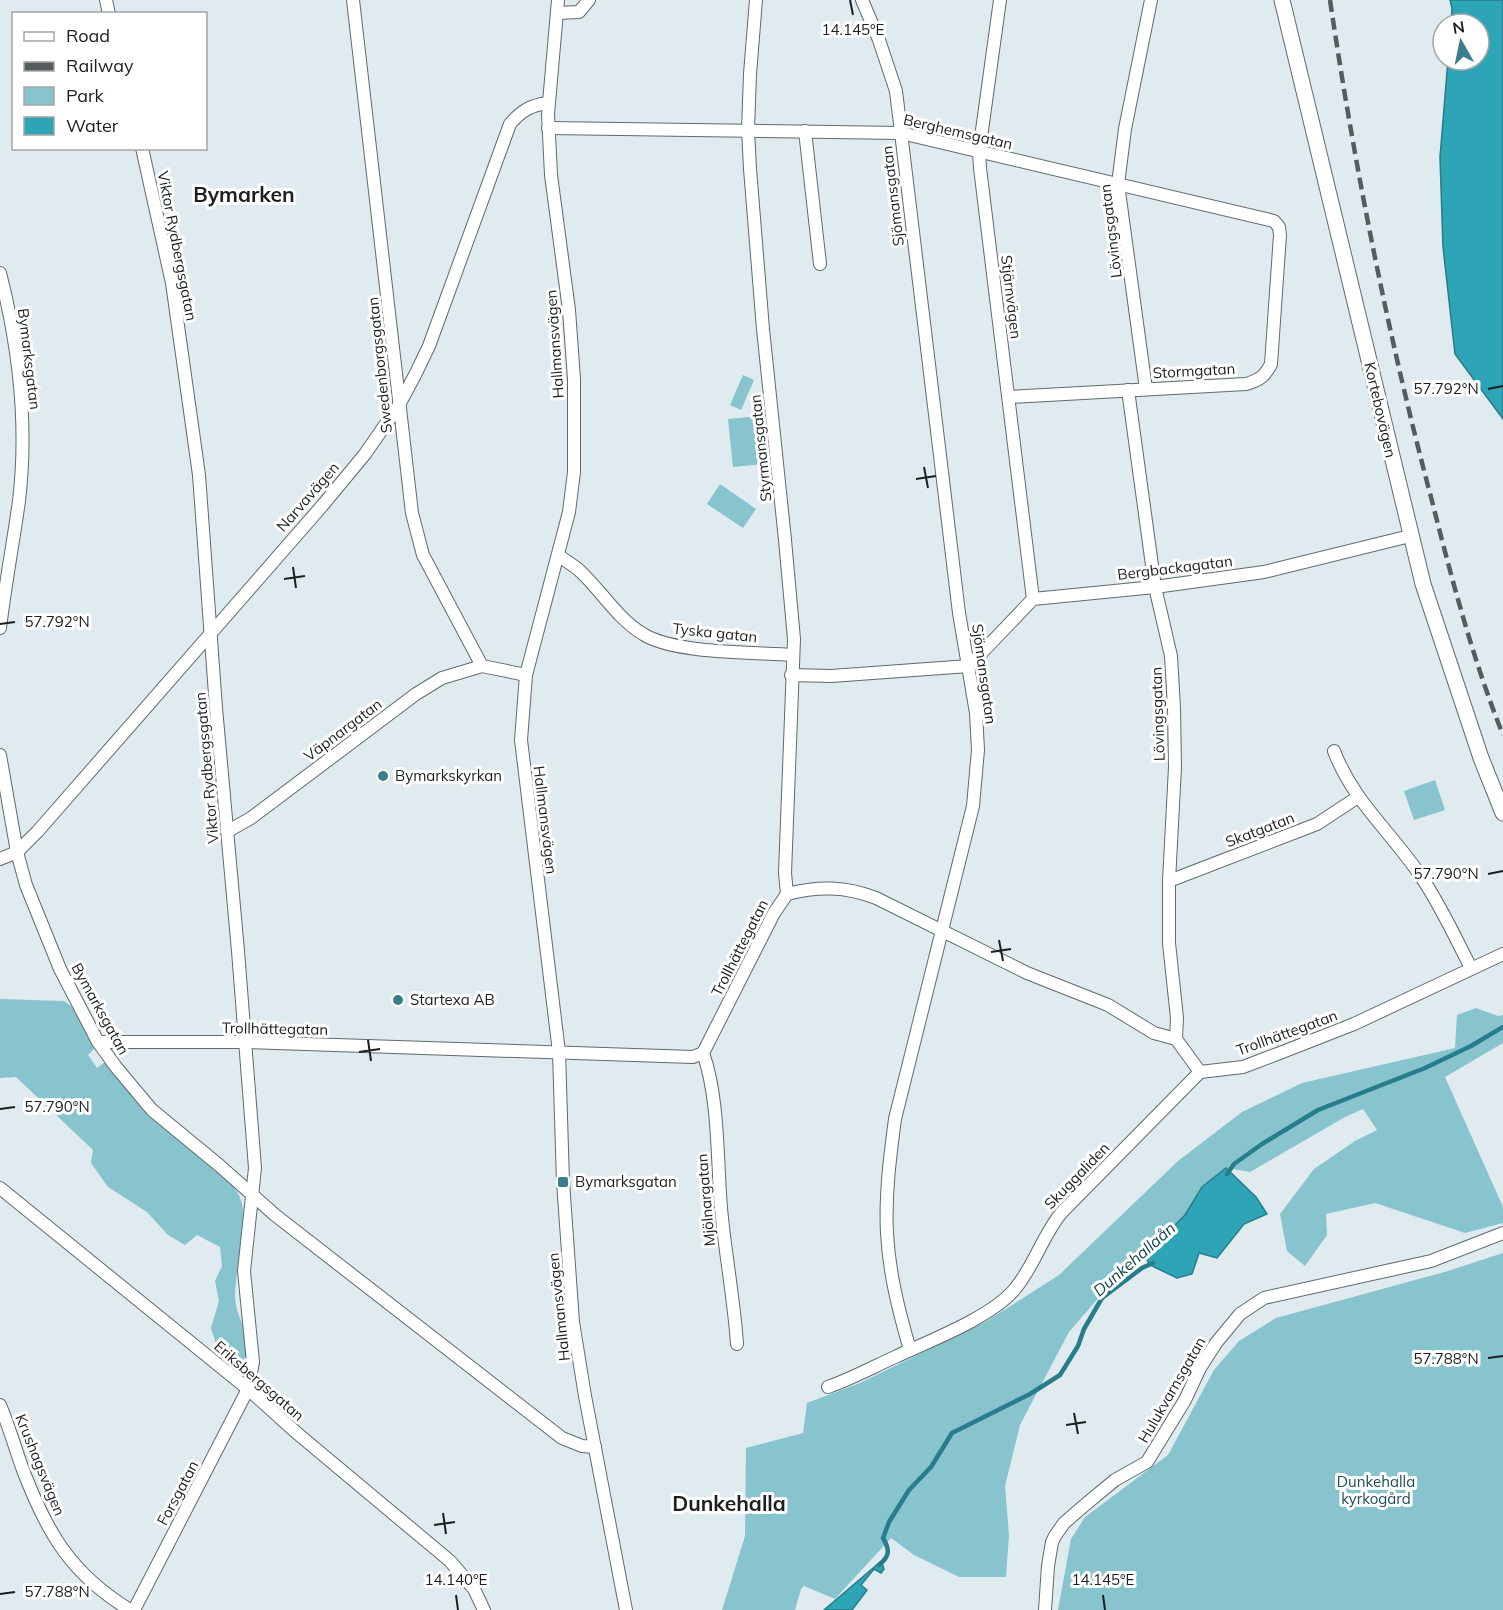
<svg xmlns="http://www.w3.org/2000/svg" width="1503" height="1610" viewBox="0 0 1503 1610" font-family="Mulish,sans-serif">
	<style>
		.green { fill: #88c4ce }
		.water { fill: #2da5b7; stroke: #287d8a; stroke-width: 1.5 }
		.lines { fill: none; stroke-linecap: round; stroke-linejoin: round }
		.stream { stroke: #287d8a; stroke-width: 4.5 }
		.minor-casing { stroke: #606a6c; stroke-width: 14 }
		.tertiary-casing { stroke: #606a6c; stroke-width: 17 }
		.minor { stroke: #fff; stroke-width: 12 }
		.tertiary { stroke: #fff; stroke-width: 15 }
		.rail { stroke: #565c5e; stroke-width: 4.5; stroke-dasharray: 12 6; stroke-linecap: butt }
		.ticks { fill: none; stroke: #1b1f20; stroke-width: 2 }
		.poi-dot { fill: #397f8b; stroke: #fff; stroke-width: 2 }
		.labels { text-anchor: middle; stroke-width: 6; stroke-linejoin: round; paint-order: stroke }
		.street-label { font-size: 15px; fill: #1b1f20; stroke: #fff }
		.poi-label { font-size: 15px; fill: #1b1f20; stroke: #fff; text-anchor: start }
		.park-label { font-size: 15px; fill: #1c4d55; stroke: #fff }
		.water-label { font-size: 16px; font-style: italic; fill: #083e45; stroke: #fff }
		.district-label { font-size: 21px; font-weight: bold; fill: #1b1f20; stroke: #fff }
		.ticks-label { font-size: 15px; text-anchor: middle; fill: #1b1f20; stroke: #fff; stroke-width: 6; stroke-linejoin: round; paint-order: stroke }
	</style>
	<rect width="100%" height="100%" fill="#dfebee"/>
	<!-- green -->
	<g class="green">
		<path d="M743,375l11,5 -13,30 -11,-5z"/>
		<path d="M759,416l5,48 -31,3 -5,-48z"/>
		<path d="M720,484l36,25 -13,19 -36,-24z"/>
		<path d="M1435,780l10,30 -31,10 -10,-29z"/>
		<path d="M0,999l64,2 7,5 25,41 -8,8 9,13 8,-6 49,57 79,67c2,3 6,8 7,12 11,26 -5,69 -5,98 0,25 23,44 7,67l-6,1 -19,-17 -6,-19 8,-27 -4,-20 7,-15 -2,-19 -23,-12 -12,10 -17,-10 -21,-23 -39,-25 -17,-24 2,-13 -77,-73 -16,1z"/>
		<path d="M1476,1008l22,8 5,-1v28l-58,34 58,130v16l-38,10 -90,-30 -49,11 1,21 -22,31 -18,-15 -7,-37 34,-45 41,-28 22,-11 -14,-21 -18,8 -95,55 -24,-4 -24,19 -17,28 -53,55 -32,26 -31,36 -49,93 -15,61 4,49 -3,42h-47l-45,-22 -23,-17 -56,61 -31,-13 -3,3 -6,21h-73l23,-74 1,-88 57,-15 4,-30 53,-20 127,-62 72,-46 119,-114 64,-49 60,-29 153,-35 2,-33z"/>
		<path d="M1503,1253v357h-445l13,-71 14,-22 83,-62 46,-85 25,-29 37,-23 172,-47z"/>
	</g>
	<!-- water -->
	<g class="water">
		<path d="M1450,0h53v419l-48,-65 -12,-107 -3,-90 8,-97h31v-36h-28l1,-16z"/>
		<path d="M1226,1168l30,29 11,17 -23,10 -27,34 -18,-5 -7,21 -15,4 -27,-13 -6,-9 41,-41 17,-28z"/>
		<path d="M879,1563h3l2,6 -3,4 -7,-4 -13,16 6,5 -15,20h-28z"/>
	</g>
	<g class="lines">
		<!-- stream -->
		<g class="stream">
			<path d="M1227,1174l7,-10 28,-20 56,-34 107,-42 46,-22 32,-19"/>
			<path d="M879,1565c11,-9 11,-15 4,-27l6,-16 20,-32 22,-23 21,-34 78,-39 30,-19 18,-29 6,-17 18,-31 40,-30 11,-5"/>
		</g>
		<defs>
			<g id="minor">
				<path d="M106,0l3,14"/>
				<path d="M353,0l59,513 11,42 59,111 44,9"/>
				<path d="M558,0l-10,114 3,61 18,135 5,69v93l-5,40 -43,163 -5,65 38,312 4,130 10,140 12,74 41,214"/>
				<path d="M756,0l-6,74 -2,56 2,39 13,160 22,211 9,99 -9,234 2,21"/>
				<path d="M862,0l17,40 17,51 63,522 17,100 2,37 -5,56 -78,313c-5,38 -10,76 -8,114 2,40 12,79 23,117"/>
				<path d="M1000,0l-21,152 1,16 53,431"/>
				<path d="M557,13l22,-1 10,-12"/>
				<path d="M548,128l353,5 373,88 5,6 1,8 -9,129c-6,12 -11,16 -25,20l-237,13"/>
				<path d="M805,131l15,133"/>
				<path d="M0,273c19,74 28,152 19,228 -6,43 -14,85 -19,127"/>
				<path d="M1146,389l-28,-205 7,-55 26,-129"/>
				<path d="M1128,390l27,197 16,69 3,52 1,59 -6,114v62l8,75 -1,21"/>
				<path d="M559,556c7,5 16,10 22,16 21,20 37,47 62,62 31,20 112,18 150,21"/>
				<path d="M791,675l40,1 138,-10 64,-67 122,-12 109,-15 146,-36"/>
				<path d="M1334,751c19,50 57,81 86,124 20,29 35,62 51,93"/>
				<path d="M0,755l17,97 9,33 34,84 38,73 18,25 36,43 68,56 55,49 287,223 20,8 13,1"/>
				<path d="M228,831l23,-13 165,-124 26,-16 40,-12"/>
				<path d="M0,859l17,-7 21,-21 284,-325 43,-52 34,-49 16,-30 14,-29 81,-222c11,-13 21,-19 38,-21"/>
				<path d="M1169,881l148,-57 41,-27"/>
				<path d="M98,1042h147l448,15 10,-4 71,-140 13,-19c31,-8 58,-8 89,4l151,75 81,32 46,28 22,6 24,33 43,-5 37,-14 74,-29 149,-70"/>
				<path d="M703,1053c16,44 14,108 18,155 4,45 13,91 16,136"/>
				<path d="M0,1188l248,201 50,45 152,127 24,28 10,21"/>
				<path d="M828,1387c23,-8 45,-20 67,-30 34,-16 95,-39 119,-67 20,-23 28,-54 48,-78l138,-140"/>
				<path d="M0,1405c9,21 15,43 23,65 24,63 48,104 107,140"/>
				<path d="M134,1610l114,-221 5,-27 -9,-91 11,-103 -17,-217 -22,-243 -17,-233 -27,-192 -30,-135"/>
				<path d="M1045,1610l3,-44 4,-24 3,-6 9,-13 22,-19 29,-24 32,-18 38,-62 15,-32 16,-25 24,-29 24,-16 167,-37 72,-28"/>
			</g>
			<path id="tertiary" d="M1282,0l141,584 58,174 22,55"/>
		</defs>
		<!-- minor casing -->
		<use href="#minor" class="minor-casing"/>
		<!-- tertiary casing -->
		<use href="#tertiary" class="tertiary-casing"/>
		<!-- minor -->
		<use href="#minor" class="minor"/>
		<!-- tertiary -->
		<use href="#tertiary" class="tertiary"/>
		<!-- rail -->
		<path class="rail" d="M1330,0c25,169 58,336 102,501 20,79 41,159 71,234"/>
	</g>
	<!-- ticks -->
	<path class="ticks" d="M850,0l3,15M1488,389l15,-3M924,467l4,21M916,479l20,-3M293,567l3,21M284,579l21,-3M0,624l15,-2M1488,874l15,-3M999,940l4,21M991,952l20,-3M368,1040l3,21M359,1052l21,-3M0,1109l15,-2M1488,1358l15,-2M1074,1413l4,21M1066,1425l20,-3M443,1513l3,21M434,1525l21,-3M0,1594l15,-2M456,1595l2,15M1103,1595l2,15"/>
	<!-- markers -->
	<g class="poi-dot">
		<circle cx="383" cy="776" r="6"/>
		<circle cx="398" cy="1000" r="6"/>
		<rect x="557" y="1176" width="12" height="12" rx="3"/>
	</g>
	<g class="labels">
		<!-- street labels -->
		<g class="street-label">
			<text transform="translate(958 132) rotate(13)" y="5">Berghemsgatan</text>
			<text transform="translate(893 196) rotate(-97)" y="5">Sjömansgatan</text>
			<text transform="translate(1111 231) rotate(-97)" y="5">Lövingsgatan</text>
			<text transform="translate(177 246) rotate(79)" y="5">Viktor Rydbergsgatan</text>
			<text transform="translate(1011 297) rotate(83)" y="5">Stjärnvägen</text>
			<text transform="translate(555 344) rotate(-94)" y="5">Hallmansvägen</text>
			<text transform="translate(29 359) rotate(83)" y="5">Bymarksgatan</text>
			<text transform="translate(380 365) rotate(-96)" y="5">Swedenborgsgatan</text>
			<text transform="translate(1194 371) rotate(-3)" y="5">Stormgatan</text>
			<text transform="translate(1380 410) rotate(77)" y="5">Kortebovägen</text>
			<text transform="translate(761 448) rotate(-96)" y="5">Styrmansgatan</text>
			<text transform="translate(308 497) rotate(-49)" y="5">Narvavägen</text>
			<text transform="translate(1175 568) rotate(-7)" y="5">Bergbackagatan</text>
			<text transform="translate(715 633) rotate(6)" y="5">Tyska gatan</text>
			<text transform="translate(984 674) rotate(82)" y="5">Sjömansgatan</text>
			<text transform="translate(1158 714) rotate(-92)" y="5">Lövingsgatan</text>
			<text transform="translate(343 730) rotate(-37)" y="5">Väpnargatan</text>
			<text transform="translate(207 768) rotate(-95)" y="5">Viktor Rydbergsgatan</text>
			<text transform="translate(545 820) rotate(83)" y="5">Hallmansvägen</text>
			<text transform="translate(1260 830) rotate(-21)" y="5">Skatgatan</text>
			<text transform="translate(740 948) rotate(-63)" y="5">Trollhättegatan</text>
			<text transform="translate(100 1009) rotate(61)" y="5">Bymarksgatan</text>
			<text transform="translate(275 1029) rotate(1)" y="5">Trollhättegatan</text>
			<text transform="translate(1287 1033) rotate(-20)" y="5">Trollhättegatan</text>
			<text transform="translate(1077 1176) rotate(-46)" y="5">Skuggaliden</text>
			<text transform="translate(706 1200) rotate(-95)" y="5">Mjölnargatan</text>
			<text transform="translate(559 1307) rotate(-96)" y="5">Hallmansvägen</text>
			<text transform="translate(259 1381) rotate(41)" y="5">Eriksbergsgatan</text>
			<text transform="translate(1172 1390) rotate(-60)" y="5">Hulukvarnsgatan</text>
			<text transform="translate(40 1465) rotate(68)" y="5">Krushagsvägen</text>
			<text transform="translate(178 1493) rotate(-62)" y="5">Forsgatan</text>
		</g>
		<!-- poi labels -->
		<g class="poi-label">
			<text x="395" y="781">Bymarkskyrkan</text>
			<text x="410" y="1005">Startexa AB</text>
			<text x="575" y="1187">Bymarksgatan</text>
		</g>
		<!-- park labels -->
		<g class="park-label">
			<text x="1376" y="1487">Dunkehalla<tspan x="1376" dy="17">kyrkogård</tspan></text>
		</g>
		<!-- water labels -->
		<g class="water-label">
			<text transform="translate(1134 1259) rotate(-41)" y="6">Dunkehallaån</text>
		</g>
		<!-- district labels -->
		<g class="district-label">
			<text x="244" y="202">Bymarken</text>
			<text x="729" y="1511">Dunkehalla</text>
		</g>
	</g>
	<g class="ticks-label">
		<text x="853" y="35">14.145°E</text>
		<text x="1446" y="394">57.792°N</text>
		<text x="57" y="627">57.792°N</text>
		<text x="1446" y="879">57.790°N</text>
		<text x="57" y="1112">57.790°N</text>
		<text x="1446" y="1364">57.788°N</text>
		<text x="456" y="1585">14.140°E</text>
		<text x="1103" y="1585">14.145°E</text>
		<text x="57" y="1597">57.788°N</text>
	</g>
	<!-- legend -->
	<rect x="12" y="12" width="195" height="138" fill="#ffffff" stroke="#a4a5a6" stroke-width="1.5"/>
	<rect x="24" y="32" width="30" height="9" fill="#ffffff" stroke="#a4a5a6" stroke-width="1.5"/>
	<text x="66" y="42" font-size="18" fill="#1b1f20">Road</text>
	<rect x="24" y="62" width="30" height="9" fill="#565c5e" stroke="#a4a5a6" stroke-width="1.5"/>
	<text x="66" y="72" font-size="18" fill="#1b1f20">Railway</text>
	<rect x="24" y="87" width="30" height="18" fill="#88c4ce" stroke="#a4a5a6" stroke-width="1.5"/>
	<text x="66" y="102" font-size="18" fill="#1b1f20">Park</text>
	<rect x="24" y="117" width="30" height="18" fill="#2da5b7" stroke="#a4a5a6" stroke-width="1.5"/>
	<text x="66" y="132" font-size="18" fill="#1b1f20">Water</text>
	<!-- north arrow -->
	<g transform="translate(1461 42) rotate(351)"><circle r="28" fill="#ffffff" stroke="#a4a5a6" stroke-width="1.5"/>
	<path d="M0-4.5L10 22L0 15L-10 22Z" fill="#397f8b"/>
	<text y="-9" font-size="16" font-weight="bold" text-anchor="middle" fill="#1b1f20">N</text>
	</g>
</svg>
